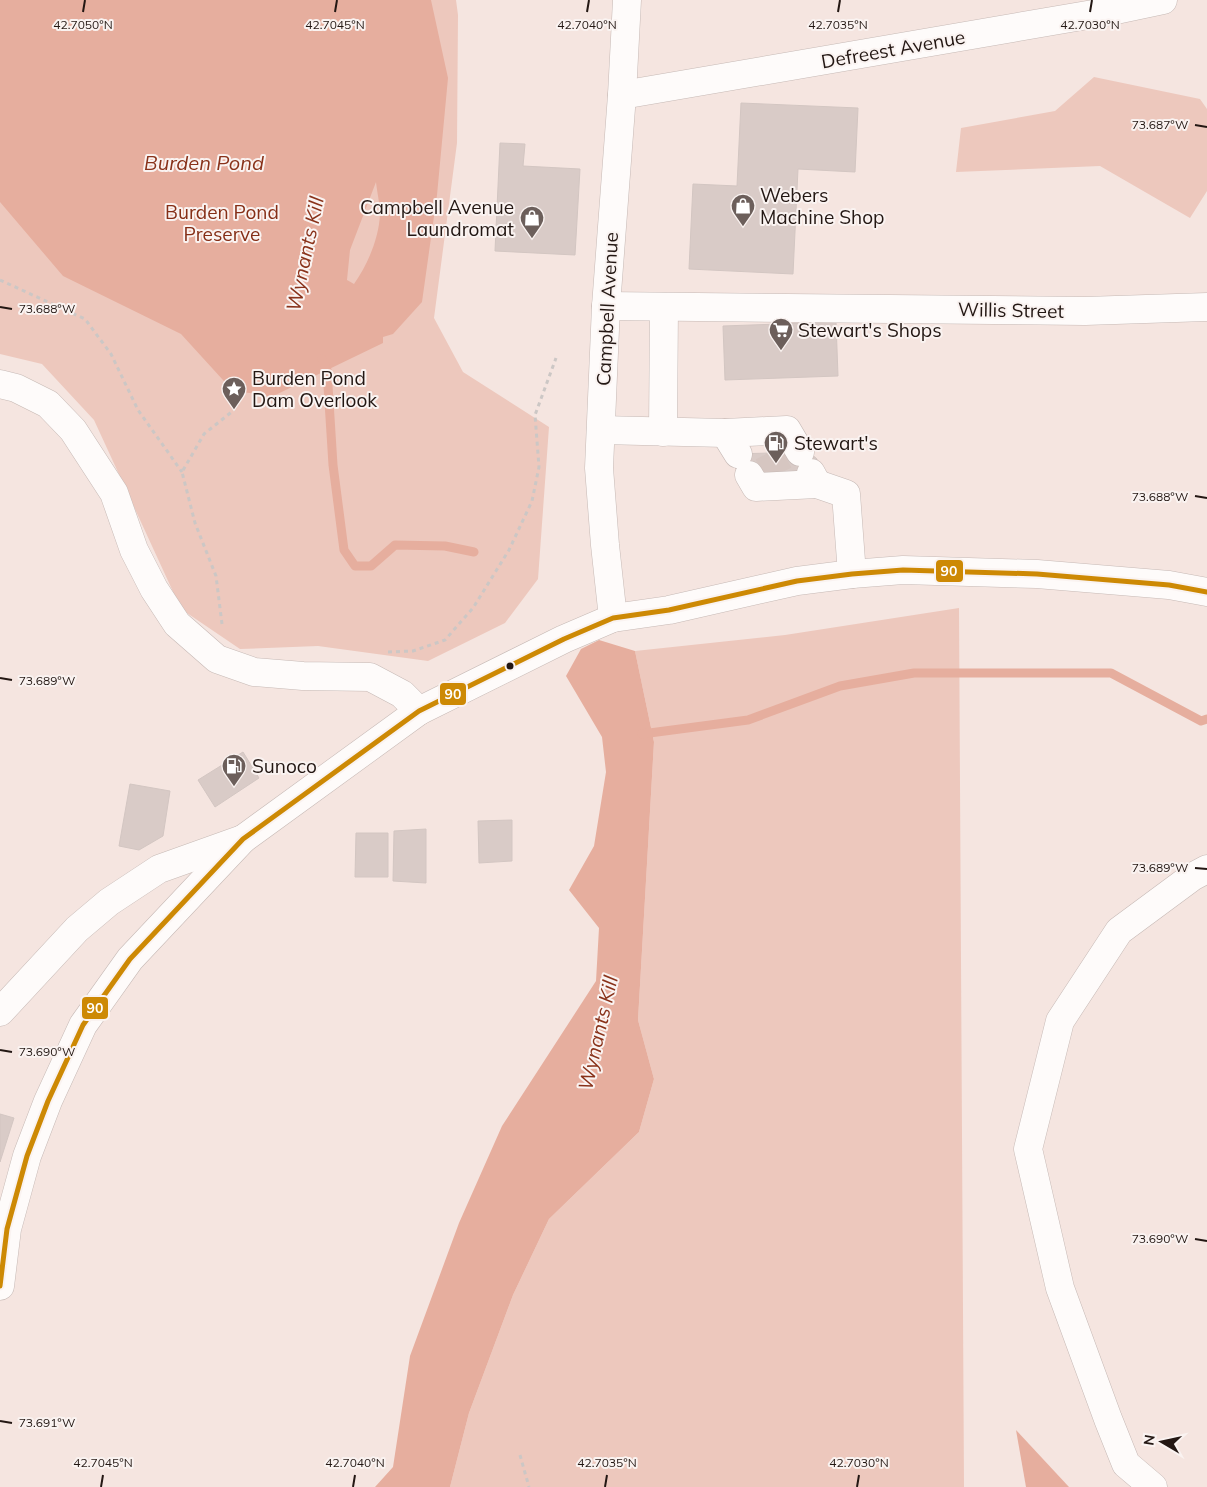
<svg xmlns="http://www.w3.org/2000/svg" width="1207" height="1487" viewBox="0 0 1207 1487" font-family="Mulish,sans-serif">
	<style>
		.green { fill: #edc8bd }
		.water { fill: #e6ae9e; fill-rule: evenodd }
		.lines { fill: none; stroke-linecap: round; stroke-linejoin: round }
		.stream { stroke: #e6ae9e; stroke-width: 9 }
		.building { fill: #d9cbc7; stroke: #d3c6c2 }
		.minor-tunnel { stroke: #d6c6c1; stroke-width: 28; stroke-dasharray: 28 14; stroke-linecap: butt }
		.minor-casing { stroke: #c6b9b5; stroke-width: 29 }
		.major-casing { stroke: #c6b9b5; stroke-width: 29 }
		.path { stroke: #ccc7c5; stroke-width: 3; stroke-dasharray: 4 4; stroke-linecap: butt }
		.minor { stroke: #fefbfa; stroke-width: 28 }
		.major { stroke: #fefbfa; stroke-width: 28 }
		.bus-1-casing { stroke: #faf3f1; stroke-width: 9 }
		.bus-1 { stroke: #cd8904; stroke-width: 5 }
		.ticks { fill: none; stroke: #231713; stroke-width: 2 }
		.bus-dot { fill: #231713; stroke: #faf3f1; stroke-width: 2 }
		.labels { text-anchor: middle; stroke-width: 4; stroke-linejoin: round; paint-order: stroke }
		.street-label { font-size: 19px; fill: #231713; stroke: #faf3f1 }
		.poi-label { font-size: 19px; fill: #231713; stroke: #faf3f1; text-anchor: start }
		.park-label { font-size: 19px; fill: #852e16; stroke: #faf3f1 }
		.water-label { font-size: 20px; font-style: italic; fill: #89321a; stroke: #faf3f1 }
		.ticks-label { font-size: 12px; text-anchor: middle; fill: #231713; stroke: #faf3f1; stroke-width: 4; stroke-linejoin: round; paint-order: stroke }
		.line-badge { stroke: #faf3f1; stroke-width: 2 }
		.badge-label { font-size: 14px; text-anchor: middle; font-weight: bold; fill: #fff }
	</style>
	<rect width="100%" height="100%" fill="#f5e5e0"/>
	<!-- green -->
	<g class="green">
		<path d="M0,0h456l2,15 -1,128 -23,175 29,54 86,55 -11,152 -33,44 -77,38 -110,-15 -78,3 -59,-40 -87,-189 -52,-56 -42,-10z"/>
		<path d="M1094,77l106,22 7,10v82l-17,27 -90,-52 -144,6 5,-44 94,-17z"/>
		<path d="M959,608l5,879h-514l19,-74 44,-118 36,-76 90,-87 15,-53 -16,-59 16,-278 -19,-91 150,-16z"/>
	</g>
	<!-- water -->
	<g class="water">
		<path d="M0,0h431l17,78 -11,117 -15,107 -29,32 -10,3v6l-120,58 -5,-7 -25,-3 -52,-57 -118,-58 -63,-74zM376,182c1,10 4,22 4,32 -1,24 -12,50 -26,70l-7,-4 3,-30z"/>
		<path d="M599,640l36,11 19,91 -16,278 16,59 -15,53 -90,87 -36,76 -44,118 -19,74h-75l18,-20 17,-111 49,-133 43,-97 94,-145 3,-53 -30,-38 25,-44 12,-74 -4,-35 -36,-61 15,-27z"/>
		<path d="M1016,1430l53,57h-43z"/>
	</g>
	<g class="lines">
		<!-- stream -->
		<g class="stream">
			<path d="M322,359l5,11 6,95 11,85 11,16h16l24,-21 50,1 29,6"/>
			<path d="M642,734l106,-14 92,-34 74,-13h197l90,48 6,-2"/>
		</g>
	</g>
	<!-- building -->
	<g class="building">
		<path d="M741,103l117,5 -3,64 -57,-3 -5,105 -104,-5 4,-85 44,2z"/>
		<path d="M500,143l25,1 -2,22 57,3 -5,86 -80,-4z"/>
		<path d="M836,322l2,54 -113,4 -2,-54z"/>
		<path d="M809,452l8,7 1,13 -74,4 -9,-8 -2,-14z"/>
		<path d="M243,752l16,26 -44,29 -17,-27z"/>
		<path d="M130,784l40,7 -7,45 -24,14 -20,-4z"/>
		<path d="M512,820v41l-33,2 -1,-42z"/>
		<path d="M426,829v54l-33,-2 1,-50z"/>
		<path d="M356,833h32v44h-33z"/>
		<path d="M0,1114l14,4 -14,44z"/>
	</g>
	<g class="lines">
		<!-- minor-tunnel -->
		<path class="minor-tunnel" d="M768,453l11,21"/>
		<defs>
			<g id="minor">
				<path d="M622,95l489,-84 52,-11"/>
				<path d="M606,306l479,5 122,-4"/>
				<path d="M0,384l16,4 32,16 25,26 41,63 20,57 20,39 23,35 40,35 37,13 49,4 67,1 32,17 17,17"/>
				<path d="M601,430l124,3"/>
				<path d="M663,432l1,-125"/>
				<path d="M738,454l-13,-21 62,-3 13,22"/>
				<path d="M749,475l7,12 61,-3 -6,-11"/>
				<path d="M817,484l29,10 6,80"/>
				<path d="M613,618l-8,-73 -6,-77 7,-162 16,-211 5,-95"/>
				<path d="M0,1012l77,-83 32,-27 50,-33 84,-30"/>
				<path d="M1153,1487l-27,-23 -18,-45 -48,-131 -32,-139 32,-128 59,-90 73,-54 15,-8"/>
			</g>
			<path id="major" d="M0,1286l7,-57 20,-73 21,-55 35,-76 47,-66 113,-120 176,-128 145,-72 49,-21 56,-8 128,-29 55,-7 51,-4 134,4 132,11 38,7"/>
		</defs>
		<!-- minor casing -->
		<use href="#minor" class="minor-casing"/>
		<!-- major casing -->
		<use href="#major" class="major-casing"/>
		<!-- path -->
		<g class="path">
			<path d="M0,280l85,39 26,35 27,56 44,62"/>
			<path d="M222,624l-6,-48 -21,-53 -13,-51 22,-38 30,-24"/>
			<path d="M388,652l25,-1 32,-11 28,-32 36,-58 23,-49 7,-34 -4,-52 21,-57"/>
			<path d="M520,1455l9,32"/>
		</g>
		<!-- minor -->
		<use href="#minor" class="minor"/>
		<!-- major -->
		<use href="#major" class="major"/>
		<defs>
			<path id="bus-1" d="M0,1286l7,-57 20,-73 21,-55 35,-76 47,-66 113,-120 176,-128 145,-72 49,-21 56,-8 128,-29 55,-7 51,-4 134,4 132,11 38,7"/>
		</defs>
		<!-- bus-1 casing -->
		<use href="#bus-1" class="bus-1-casing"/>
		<!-- bus-1 -->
		<use href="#bus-1" class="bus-1"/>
	</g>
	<!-- ticks -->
	<path class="ticks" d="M83,12l2,-12M335,12l2,-12M587,12l2,-12M838,12l2,-12M1090,12l2,-12M1195,125l12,2M0,307l12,2M1195,496l12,2M0,678l12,2M1195,868l12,1M0,1050l12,2M1195,1239l12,2M0,1421l12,2M101,1487l2,-12M353,1487l2,-12M605,1487l2,-12M857,1487l2,-12"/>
	<!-- icons -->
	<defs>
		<symbol id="shop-pin" viewBox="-11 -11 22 30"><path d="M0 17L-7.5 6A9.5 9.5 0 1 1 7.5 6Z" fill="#6c5f5b" stroke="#faf3f1"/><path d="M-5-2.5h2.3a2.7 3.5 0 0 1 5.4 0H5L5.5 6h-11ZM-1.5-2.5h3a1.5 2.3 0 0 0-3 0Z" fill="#fff"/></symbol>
		<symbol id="supermarket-pin" viewBox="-11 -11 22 30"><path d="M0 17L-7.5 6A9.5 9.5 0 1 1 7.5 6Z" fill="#6c5f5b" stroke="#faf3f1"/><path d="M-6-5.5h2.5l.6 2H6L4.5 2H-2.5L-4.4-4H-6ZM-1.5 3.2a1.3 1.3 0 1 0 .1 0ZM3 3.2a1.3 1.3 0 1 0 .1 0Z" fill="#fff"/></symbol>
		<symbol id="sight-pin" viewBox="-11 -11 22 30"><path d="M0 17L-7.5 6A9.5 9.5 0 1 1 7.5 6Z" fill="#6c5f5b" stroke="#faf3f1"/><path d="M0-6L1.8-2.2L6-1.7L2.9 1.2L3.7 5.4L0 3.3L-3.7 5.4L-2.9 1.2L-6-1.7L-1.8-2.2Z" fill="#fff"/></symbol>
		<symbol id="fuel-pin" viewBox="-11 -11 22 30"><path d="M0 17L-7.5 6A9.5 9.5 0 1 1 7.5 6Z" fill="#6c5f5b" stroke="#faf3f1"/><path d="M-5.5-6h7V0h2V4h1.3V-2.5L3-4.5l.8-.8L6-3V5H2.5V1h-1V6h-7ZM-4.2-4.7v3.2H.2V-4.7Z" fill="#fff"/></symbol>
	</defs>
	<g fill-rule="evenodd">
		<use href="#shop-pin" x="729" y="192" width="28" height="38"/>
		<use href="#shop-pin" x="518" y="204" width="28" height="38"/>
		<use href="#supermarket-pin" x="767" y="316" width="28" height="38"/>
		<use href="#sight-pin" x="220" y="375" width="28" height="38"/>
		<use href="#fuel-pin" x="762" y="429" width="28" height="38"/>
		<use href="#fuel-pin" x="220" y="752" width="28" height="38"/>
	</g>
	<!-- markers -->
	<circle class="bus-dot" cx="510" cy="666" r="4.5"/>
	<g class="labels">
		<!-- street labels -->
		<g class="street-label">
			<text transform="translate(893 49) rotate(-10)" y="7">Defreest Avenue</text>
			<text transform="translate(607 309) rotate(-87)" y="7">Campbell Avenue</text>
			<text transform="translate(1011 310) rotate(1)" y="7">Willis Street</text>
		</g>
		<!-- poi labels -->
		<g class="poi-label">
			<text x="760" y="202">Webers<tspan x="760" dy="22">Machine Shop</tspan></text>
			<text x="514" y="214" text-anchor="end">Campbell Avenue<tspan x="514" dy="22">Laundromat</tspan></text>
			<text x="798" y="337">Stewart's Shops</text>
			<text x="252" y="385">Burden Pond<tspan x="252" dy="22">Dam Overlook</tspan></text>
			<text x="794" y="450">Stewart's</text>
			<text x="252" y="773">Sunoco</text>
		</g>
		<!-- park labels -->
		<g class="park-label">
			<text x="222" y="219">Burden Pond<tspan x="222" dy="22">Preserve</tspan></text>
		</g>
		<!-- water labels -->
		<g class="water-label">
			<text x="204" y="170">Burden Pond</text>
			<text transform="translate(305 254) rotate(-78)" y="7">Wynants Kill</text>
			<text transform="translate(598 1033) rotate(-77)" y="7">Wynants Kill</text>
		</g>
	</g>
	<g class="ticks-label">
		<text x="83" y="29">42.7050°N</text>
		<text x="335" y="29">42.7045°N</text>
		<text x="587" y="29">42.7040°N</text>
		<text x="838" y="29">42.7035°N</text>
		<text x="1090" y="29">42.7030°N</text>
		<text x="1160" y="129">73.687°W</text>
		<text x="47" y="313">73.688°W</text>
		<text x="1160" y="501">73.688°W</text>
		<text x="47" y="685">73.689°W</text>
		<text x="1160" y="872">73.689°W</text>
		<text x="47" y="1056">73.690°W</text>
		<text x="1160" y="1243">73.690°W</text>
		<text x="47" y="1427">73.691°W</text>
		<text x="103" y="1467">42.7045°N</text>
		<text x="355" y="1467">42.7040°N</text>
		<text x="607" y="1467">42.7035°N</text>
		<text x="859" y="1467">42.7030°N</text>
	</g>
	<g class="line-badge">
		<rect x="935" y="559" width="29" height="24" rx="5" fill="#cd8904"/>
		<rect x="439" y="682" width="28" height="24" rx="5" fill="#cd8904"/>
		<rect x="81" y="996" width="28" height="24" rx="5" fill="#cd8904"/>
	</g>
	<g class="badge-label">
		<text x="949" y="576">90</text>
		<text x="453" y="699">90</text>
		<text x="95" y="1013">90</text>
	</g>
	<!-- north arrow -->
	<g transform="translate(1162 1442) rotate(279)" stroke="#faf3f1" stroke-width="4" paint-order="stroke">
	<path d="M0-4L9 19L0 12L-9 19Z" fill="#231713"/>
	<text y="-8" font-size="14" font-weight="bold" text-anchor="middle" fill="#231713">N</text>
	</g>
</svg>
